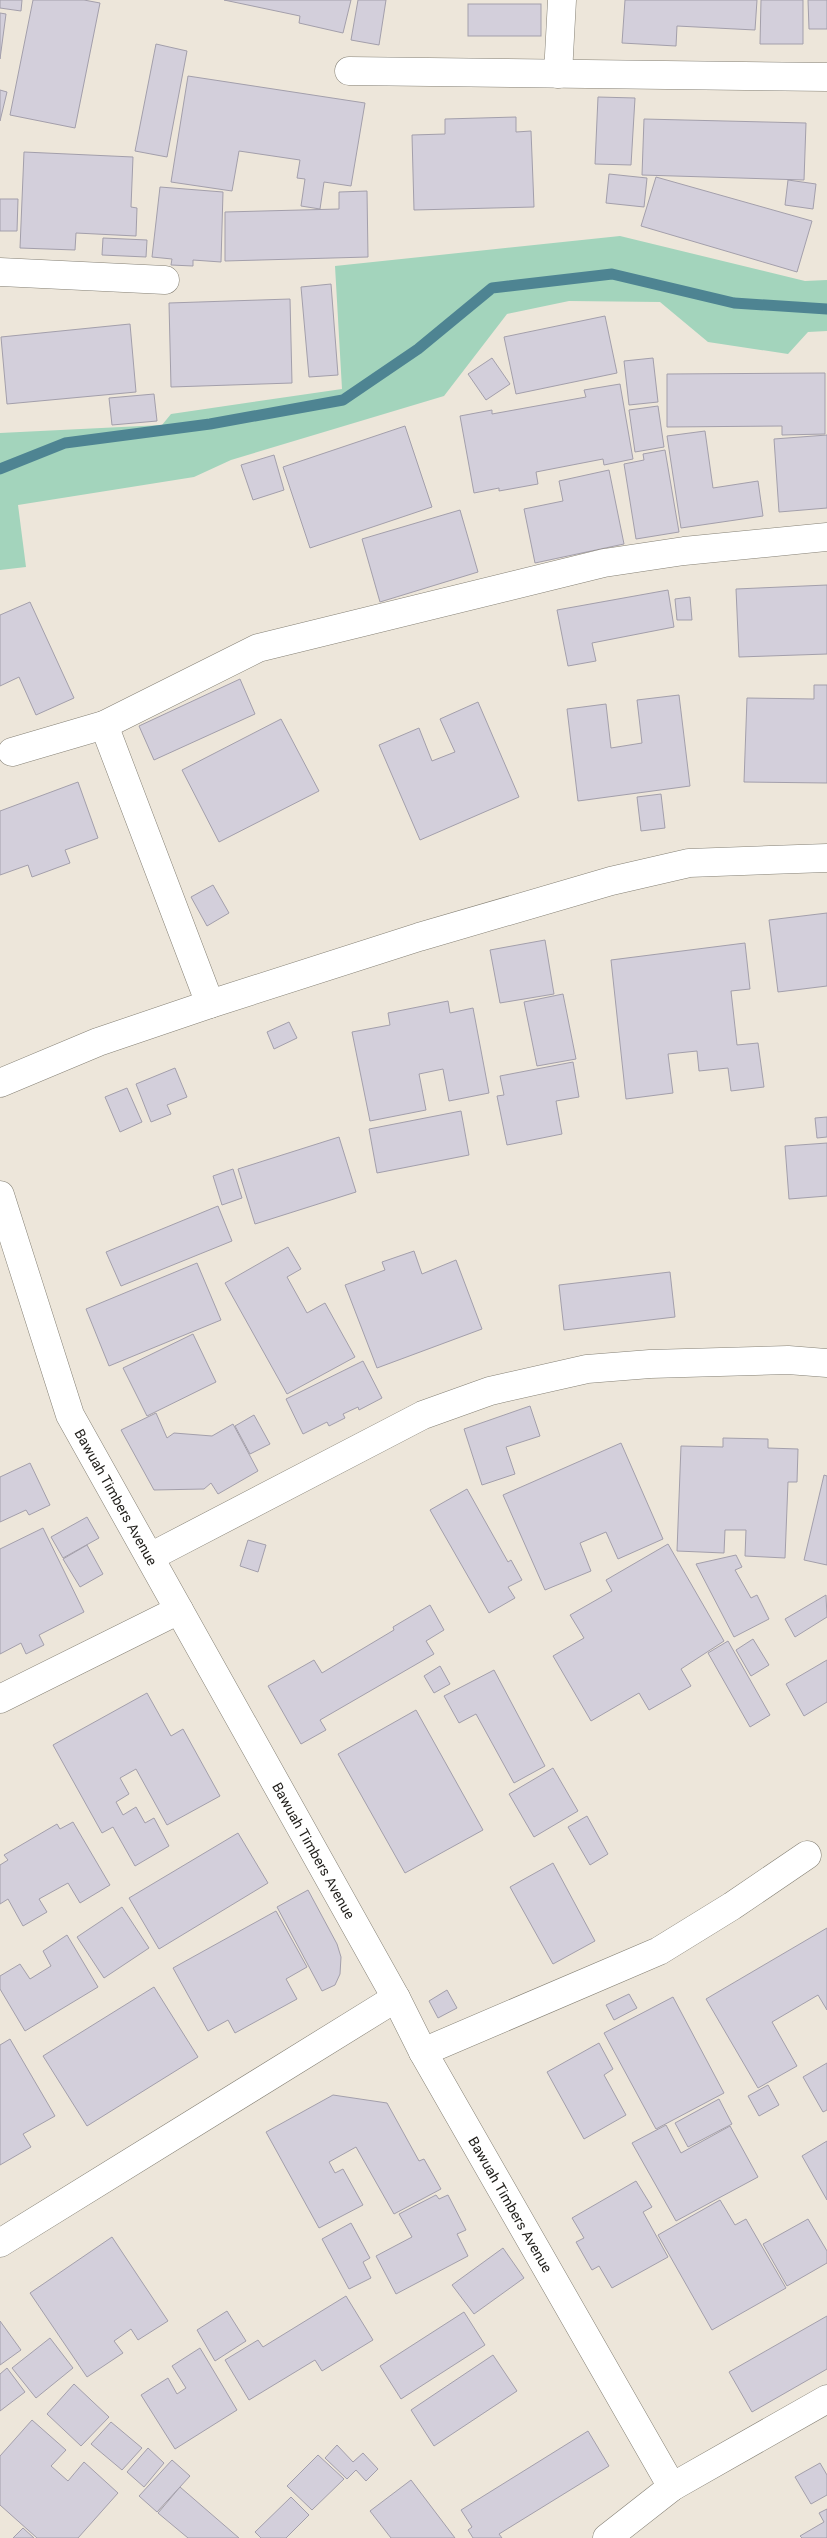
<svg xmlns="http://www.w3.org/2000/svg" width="827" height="2538" viewBox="0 0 827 2538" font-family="Roboto,sans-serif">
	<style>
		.green { fill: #a3d4bc }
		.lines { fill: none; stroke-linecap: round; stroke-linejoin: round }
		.stream { stroke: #4e8492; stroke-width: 11 }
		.building { fill: #d3cfdb; stroke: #a39fab }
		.minor-casing { stroke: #858075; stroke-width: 29 }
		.minor { stroke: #fff; stroke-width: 28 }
		.labels { text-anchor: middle; stroke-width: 4.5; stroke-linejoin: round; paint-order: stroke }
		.street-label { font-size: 14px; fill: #201e1a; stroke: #ede6da }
	</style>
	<rect width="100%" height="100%" fill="#ede6da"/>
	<!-- green -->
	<path class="green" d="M620,236l185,45 22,-1v51l-19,1 -20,22 -80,-12 -48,-40 -91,-1 -62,13 -63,82 -213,64 -37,17 -176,28 8,62 -26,3v-137l162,-8 9,-11 171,-25 -7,-123z"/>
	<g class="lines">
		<!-- stream -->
		<path class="stream" d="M0,469l65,-26 145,-19 133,-24 75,-51 74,-61 120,-14 122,29 93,6"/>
	</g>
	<!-- building -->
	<g class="building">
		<path d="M0,0h22l-1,11 -21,-3z"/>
		<path d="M33,0h51l16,3 -25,125 -65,-13z"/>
		<path d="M224,0h127l-8,33 -44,-10 1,-7z"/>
		<path d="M358,0h28l-7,45 -28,-5z"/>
		<path d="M625,0h132l-2,30 -78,-4 -1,20 -54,-3z"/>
		<path d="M761,0h42v44h-43z"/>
		<path d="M808,0h19v29h-18z"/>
		<rect x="468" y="4" width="73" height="32"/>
		<path d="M0,13l6,1 -6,45z"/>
		<path d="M156,44l31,7 -20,106 -32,-6z"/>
		<path d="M188,76l177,27 -14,83 -27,-4 -4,27 -19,-3 4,-27 -8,-1 3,-18 -61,-9 -7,40 -61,-9z"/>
		<path d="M0,90l7,2 -7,29z"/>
		<path d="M598,97l37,1 -4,67 -36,-1z"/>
		<path d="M516,117v15l15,-1 3,76 -120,3 -2,-75 33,-1v-15z"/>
		<path d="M644,119l162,4 -2,57 -162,-5z"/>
		<path d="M24,152l109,5 -2,50 6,1 -1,28 -60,-3 -1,17 -55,-2z"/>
		<path d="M609,174l38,4 -3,29 -38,-4z"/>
		<path d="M656,177l156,44 -15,51 -156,-46z"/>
		<path d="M788,180l28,4 -3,25 -28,-4z"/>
		<path d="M160,187l63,5 -2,70 -28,-2v6l-22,-1 1,-6 -20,-2z"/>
		<path d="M367,191l1,66 -143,4v-49l114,-3v-17z"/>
		<path d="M0,199h18l-1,32h-17z"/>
		<path d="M103,238l44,2 -1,17 -44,-2z"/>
		<path d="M331,284l7,91 -29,2 -8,-90z"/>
		<path d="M290,299l2,84 -121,4 -2,-84z"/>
		<path d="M605,316l12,57 -101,21 -12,-57z"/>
		<path d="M130,324l6,68 -129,12 -6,-67z"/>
		<path d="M492,358l18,26 -24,16 -18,-26z"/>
		<path d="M653,358l5,44 -29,3 -5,-44z"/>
		<path d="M825,373v61l-43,1v-9l-115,1v-53z"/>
		<path d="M620,384l13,75 -29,6 -1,-6 -67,13 2,12 -39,7v-3l-25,5 -14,-77 32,-6v4l94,-17 -2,-7z"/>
		<path d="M154,394l3,27 -45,4 -3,-27z"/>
		<path d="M658,406l6,41 -29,5 -6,-42z"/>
		<path d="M405,426l27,81 -122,41 -27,-81z"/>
		<path d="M705,431l8,57 45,-7 5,35 -82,12 -14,-92z"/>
		<path d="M827,435v73l-48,4 -5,-73z"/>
		<path d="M665,450l14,82 -43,7 -12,-75 20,-4 -1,-6z"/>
		<path d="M274,455l10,35 -31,10 -12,-35z"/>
		<path d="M609,470l15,74 -89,19 -11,-54 39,-8 -4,-20z"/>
		<path d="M460,510l18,62 -98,30 -18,-63z"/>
		<path d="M827,585v69l-88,3 -3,-68z"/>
		<path d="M668,590l6,37 -82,16 4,18 -28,5 -11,-56z"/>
		<path d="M690,597l2,23h-15l-2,-21z"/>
		<path d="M30,602l44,96 -38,17 -17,-38 -19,9v-71z"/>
		<path d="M240,679l15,35 -101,46 -15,-34z"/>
		<path d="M814,685h13v98l-83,-1 3,-84 67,1z"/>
		<path d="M679,695l11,91 -112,15 -11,-92 39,-5 5,44 31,-5 -5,-43z"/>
		<path d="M478,702l41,95 -99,43 -41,-95 40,-17 13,33 23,-9 -15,-33z"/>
		<path d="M281,719l38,72 -100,51 -37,-72z"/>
		<path d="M78,782l20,56 -33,12 5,13 -38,14 -4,-12 -28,10v-64z"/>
		<path d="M661,794l4,34 -24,3 -4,-34z"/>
		<path d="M213,885l16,28 -22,13 -16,-29z"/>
		<path d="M827,913v73l-49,6 -9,-72z"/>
		<path d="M545,940l9,54 -54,9 -10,-53z"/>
		<path d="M745,943l5,46 -19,2 6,54 21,-2 6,44 -33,4 -3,-23 -29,3 -2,-20 -29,3 5,39 -47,6 -15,-139z"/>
		<path d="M563,994l13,65 -39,7 -13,-64z"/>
		<path d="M448,1001l2,12 23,-5 16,85 -40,8 -6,-32 -24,5 7,36 -56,11 -18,-89 38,-7 -2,-12z"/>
		<path d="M289,1022l8,16 -23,11 -7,-17z"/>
		<path d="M573,1062l6,35 -23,4 6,33 -55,11 -10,-49 7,-1 -4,-19z"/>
		<path d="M175,1068l12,29 -20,8 4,9 -20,8 -15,-38z"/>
		<path d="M127,1088l15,34 -22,10 -15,-35z"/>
		<path d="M461,1111l8,44 -92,18 -8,-44z"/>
		<path d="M827,1117v20l-10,1 -2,-20z"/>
		<path d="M339,1137l17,55 -101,32 -17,-55z"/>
		<path d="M827,1143v53l-38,3 -4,-53z"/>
		<path d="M233,1169l9,29 -20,7 -9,-29z"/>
		<path d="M218,1206l14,35 -111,45 -15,-34z"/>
		<path d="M288,1247l13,22 -14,8 20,36 18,-10 30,54 -68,37 -62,-111z"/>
		<path d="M414,1251l8,23 34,-14 26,69 -105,39 -32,-83 40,-15 -3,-8z"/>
		<path d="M197,1263l24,57 -112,46 -23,-57z"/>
		<path d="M670,1272l5,45 -111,13 -5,-45z"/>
		<path d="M193,1334l23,48 -69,34 -24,-48z"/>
		<path d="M363,1361l19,37 -23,12 -1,-3 -15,7 2,4 -16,8 -2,-4 -24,12 -17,-35z"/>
		<path d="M530,1406l10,30 -34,11 9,27 -33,11 -18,-56z"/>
		<path d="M156,1413l11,25 7,-5 38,3 21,-12 25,47 -40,23 -7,-11 -7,6 -50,1 -33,-60z"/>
		<path d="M254,1415l16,29 -20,10 -15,-28z"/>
		<path d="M723,1438l45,1v9l30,1 -1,33h-9l-3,76 -40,-2 1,-26h-21l-1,23 -47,-2 4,-105 42,1z"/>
		<path d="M621,1443l42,96 -45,20 -12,-27 -26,11 11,28 -46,19 -42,-95z"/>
		<path d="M30,1463l20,42 -21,10 -3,-5 -26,12v-45z"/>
		<path d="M824,1475l3,1v89l-23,-5z"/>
		<path d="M467,1489l41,73 3,-2 11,20 -14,7 7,11 -26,15 -59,-103z"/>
		<path d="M87,1517l12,21 -36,20 -12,-21z"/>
		<path d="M43,1528l41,84 -45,23 5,10 -18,9 -5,-11 -21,11v-105z"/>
		<path d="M248,1540l18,5 -8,27 -18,-6z"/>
		<path d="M668,1544l56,97 -43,28 10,17 -42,24 -10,-17 -48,28 -38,-65 31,-18 -14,-23 42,-24 -6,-11z"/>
		<path d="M87,1545l16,29 -23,13 -17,-28z"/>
		<path d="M736,1555l6,12 -7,3 16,28 6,-3 12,24 -35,18 -38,-73z"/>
		<path d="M826,1595l1,22 -32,20 -10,-18z"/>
		<path d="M430,1605l14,25 -18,11 8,13 -114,66 6,10 -25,14 -33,-58 46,-26 8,13 72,-43 -1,-3z"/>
		<path d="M753,1639l16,26 -18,11 -15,-26z"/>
		<path d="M728,1641l42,74 -20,12 -42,-74z"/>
		<path d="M827,1660v42l-23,14 -18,-32z"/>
		<path d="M440,1666l10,18 -16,9 -10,-17z"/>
		<path d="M494,1670l51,96 -31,17 -38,-69 -17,9 -15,-27z"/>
		<path d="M147,1693l24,43 12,-7 37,67 -53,29 -31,-56 -16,9 9,16 -13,8 7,13 13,-8 9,16 9,-5 15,28 -34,20 -22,-39 -11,6 -49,-88z"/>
		<path d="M416,1710l67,120 -78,43 -67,-119z"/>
		<path d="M553,1768l25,43 -44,26 -25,-43z"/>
		<path d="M587,1816l21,38 -18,11 -22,-38z"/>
		<path d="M73,1822l37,63 -30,18 -12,-20 -29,16 8,13 -24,14 -15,-27 -8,5v-39l8,-5 -4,-5 53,-31 3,5z"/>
		<path d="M238,1833l30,50 -109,66 -30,-51z"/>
		<path d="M553,1863l42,78 -42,23 -43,-77z"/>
		<path d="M308,1890l29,54 4,13 -1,17 -5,11 -13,6 -45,-84z"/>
		<path d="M122,1907l27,41 -45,30 -27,-41z"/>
		<path d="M276,1911l31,56 -21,12 11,20 -62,34 -7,-13 -20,11 -35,-63z"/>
		<path d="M827,1928v82l-9,-15 -46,27 25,44 -39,22 -52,-89z"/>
		<path d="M67,1935l31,52 -73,44 -25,-42v-13l20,-12 10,15 21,-13 -8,-15z"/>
		<path d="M154,1987l44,70 -111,69 -44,-70z"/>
		<path d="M447,1990l10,18 -19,10 -9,-17z"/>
		<path d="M629,1994l8,14 -23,12 -8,-15z"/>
		<path d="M673,1997l51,96 -68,36 -52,-96z"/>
		<path d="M10,2039l45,77 -32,18 8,13 -31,18v-120z"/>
		<path d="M599,2043l14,26 -9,6 22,40 -42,24 -37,-67z"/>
		<path d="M827,2063v47l-4,2 -20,-35z"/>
		<path d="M768,2085l11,20 -20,11 -11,-20z"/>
		<path d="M333,2095l54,8 32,58 5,-2 17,30 -47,25 -38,-67 -27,15 6,11 8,-4 20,36 -44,23 -53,-96z"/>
		<path d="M719,2099l13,25 -44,23 -13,-24z"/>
		<path d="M666,2125l15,28 49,-27 28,51 -82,44 -44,-78z"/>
		<path d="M827,2141v59l-25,-44z"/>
		<path d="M636,2181l16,26 -9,5 25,45 -56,31 -13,-22 -7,4 -16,-28 8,-4 -12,-20z"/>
		<path d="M436,2195l3,4 9,-4 18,35 -9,4 11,22 -72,38 -20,-38 36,-19 -13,-23z"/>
		<path d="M720,2200l15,25 11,-6 40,69 -74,42 -54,-95z"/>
		<path d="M808,2219l19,32v12l-40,23 -24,-42z"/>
		<path d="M351,2223l19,35 -7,4 8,16 -22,11 -27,-50z"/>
		<path d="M112,2237l56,84 -30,19 -7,-11 -17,12 9,12 -36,24 -57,-84z"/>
		<path d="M503,2248l21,30 -50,36 -22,-29z"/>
		<path d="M346,2296l27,44 -51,31 -7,-11 -66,40 -24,-40 33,-20 5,7z"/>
		<path d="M227,2311l19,30 -31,20 -18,-31z"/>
		<path d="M464,2312l21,33 -84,54 -21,-33z"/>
		<path d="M827,2316v53l-75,43 -23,-40z"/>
		<path d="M0,2321l21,29 -21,15z"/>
		<path d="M50,2338l23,30 -37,30 -24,-30z"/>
		<path d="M200,2348l37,62 -62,39 -34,-54 27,-17 9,16 9,-6 -14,-22z"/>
		<path d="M493,2355l24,36 -83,55 -23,-36z"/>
		<path d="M7,2368l18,24 -25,19v-37z"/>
		<path d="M74,2384l35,33 -28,29 -34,-32z"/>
		<path d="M32,2420l34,30 -15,16 17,15 16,-19 34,31 -40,45h-41l-37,-33v-49z"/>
		<path d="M111,2422l31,26 -20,22 -31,-26z"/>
		<path d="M588,2431l21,35 -110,68 3,4h-29l-5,-8 4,-3 -11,-17z"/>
		<path d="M337,2445l16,17 10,-9 15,16 -12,12 -10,-11 -9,9 -22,-21z"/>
		<path d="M148,2448l16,15 -20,24 -17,-15z"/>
		<path d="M318,2455l26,24 -32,31 -25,-24z"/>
		<path d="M172,2460l18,16 -33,36 -18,-16z"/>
		<path d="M820,2463l7,12v20l-16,9 -16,-27z"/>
		<path d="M411,2480l44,58h-64l-21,-27z"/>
		<path d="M180,2487l59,51h-51l-30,-25z"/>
		<path d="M291,2497l18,18 -23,23h-25l-6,-6z"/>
		<path d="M827,2509v29h-25l-2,-2 24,-14 -5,-9z"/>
		<path d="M23,2528l11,10h-21z"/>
	</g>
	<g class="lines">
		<defs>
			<g id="minor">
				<path d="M349,71l478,6"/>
				<path d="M558,74l4,-74"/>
				<path d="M0,272l165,8"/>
				<path d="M104,725l106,279"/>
				<path d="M12,752l92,-27 154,-77 346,-85 80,-12 143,-14"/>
				<path d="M0,1083l98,-41 112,-38 209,-67 192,-56 78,-18 138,-5"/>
				<path id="s1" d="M0,1195l70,220 326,583 27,54 249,435"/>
				<path d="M150,1557l273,-142 67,-24 97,-22 63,-5 138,-4 39,3"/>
				<path d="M0,1699l179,-89"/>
				<path d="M423,2052l236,-101 73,-45 75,-51"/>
				<path d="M0,2243l396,-245"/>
				<path d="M607,2538l65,-51 155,-88"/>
			</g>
		</defs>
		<!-- minor casing -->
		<use href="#minor" class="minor-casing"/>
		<!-- minor -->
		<use href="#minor" class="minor"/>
	</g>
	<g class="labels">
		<!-- street labels -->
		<g class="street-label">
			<text dy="5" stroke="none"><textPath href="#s1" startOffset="325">Bawuah Timbers Avenue</textPath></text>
			<text dy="5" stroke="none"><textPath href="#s1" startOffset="730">Bawuah Timbers Avenue</textPath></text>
			<text dy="5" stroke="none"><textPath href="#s1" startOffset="1135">Bawuah Timbers Avenue</textPath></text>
		</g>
	</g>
</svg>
